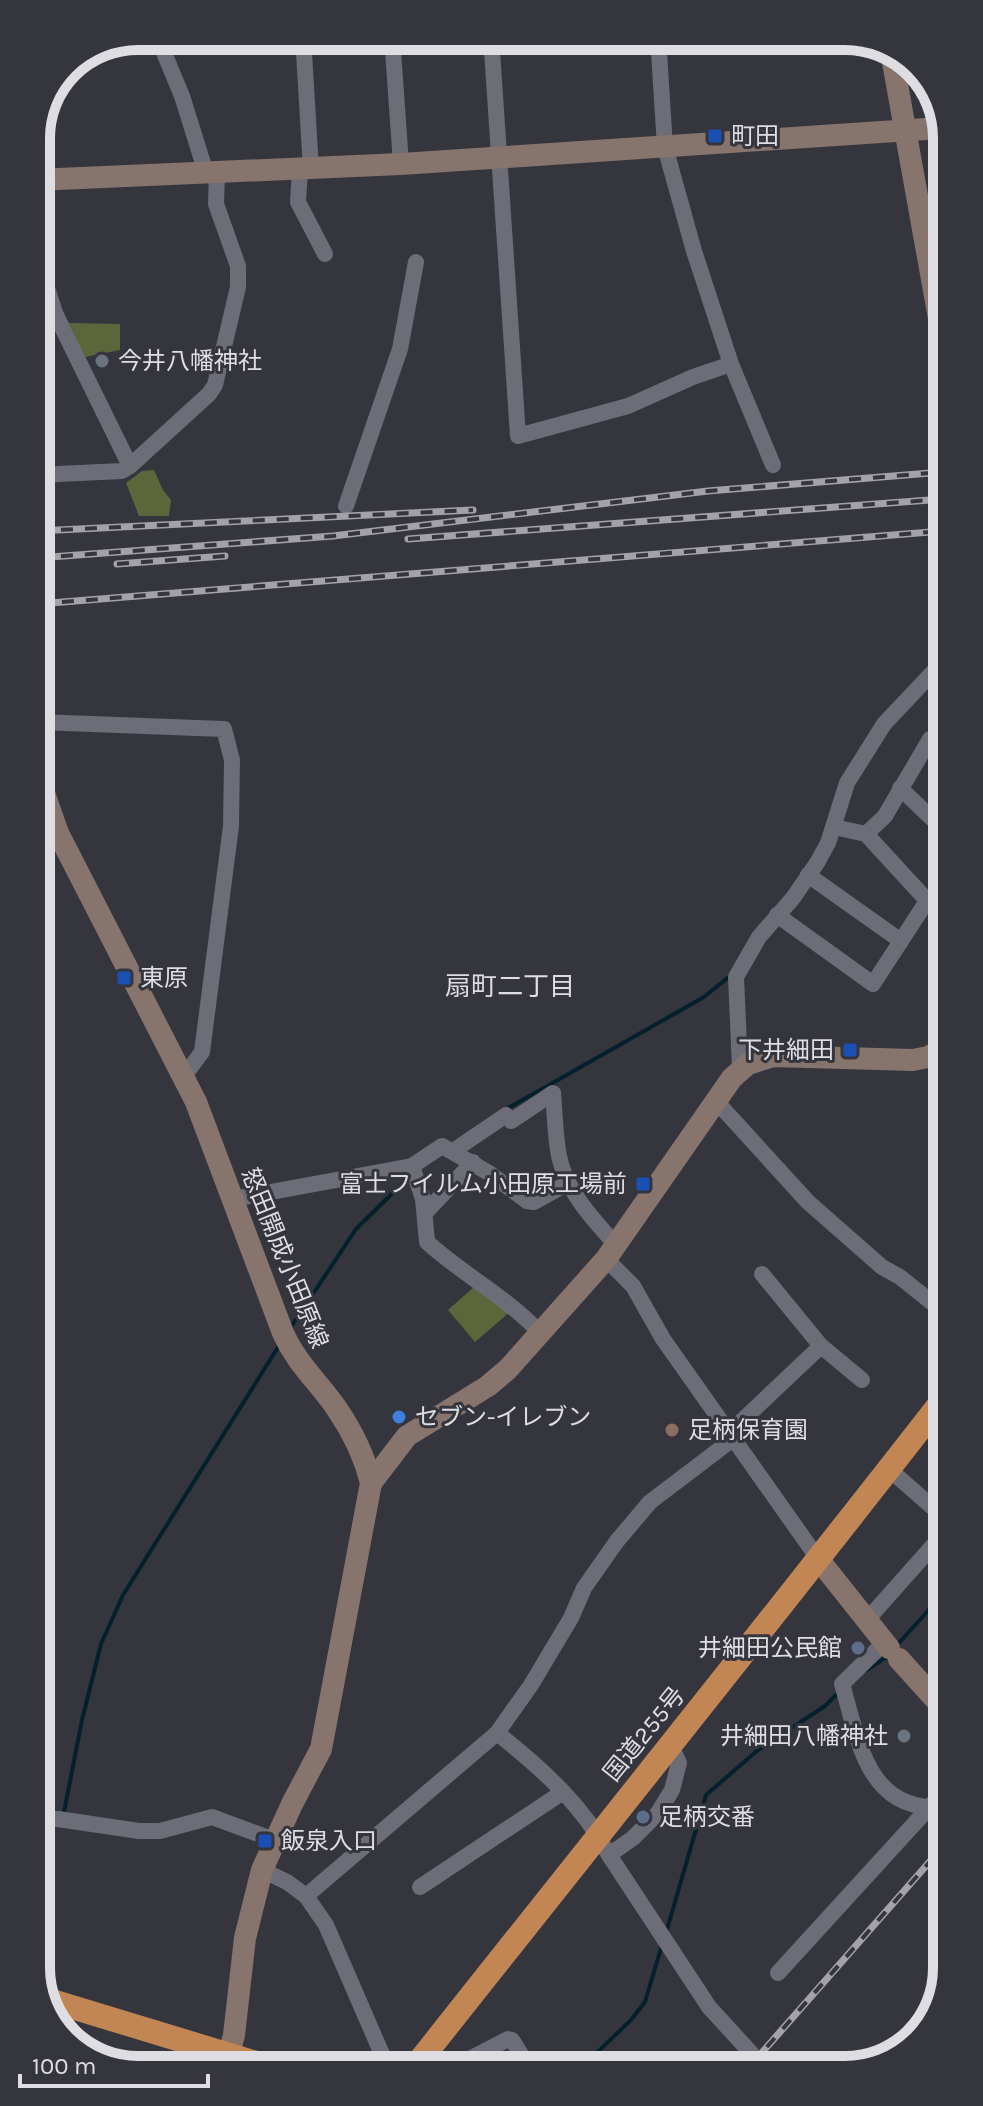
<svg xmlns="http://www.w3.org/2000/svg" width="983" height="2106" viewBox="0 0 983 2106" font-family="Karla,'Noto Sans JP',sans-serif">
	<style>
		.green { fill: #5b663b }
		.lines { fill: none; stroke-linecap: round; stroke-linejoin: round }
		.stream { stroke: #04202c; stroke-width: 4 }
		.street { stroke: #6d6d77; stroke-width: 16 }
		.secondary { stroke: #86746d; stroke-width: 22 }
		.highway { stroke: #c28655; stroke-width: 24 }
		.rail-casing { stroke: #a2a2a8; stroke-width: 7 }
		.rail { stroke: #35353e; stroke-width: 4; stroke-dasharray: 12; stroke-linecap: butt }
		.transit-dot { fill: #1a4fb4; stroke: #35353e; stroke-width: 3 }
		.worship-dot { fill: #6b7280; stroke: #35353e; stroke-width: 3 }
		.shop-dot { fill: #3f7fe0; stroke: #35353e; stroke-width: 3 }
		.education-dot { fill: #8d6e63; stroke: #35353e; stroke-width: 3 }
		.service-dot { fill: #5c6f8a; stroke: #35353e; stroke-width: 3 }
		.labels { text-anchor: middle; stroke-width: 6; stroke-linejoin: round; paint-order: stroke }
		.poi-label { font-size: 24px; fill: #dddde2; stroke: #35353e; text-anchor: start }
		.street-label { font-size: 24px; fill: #dddde2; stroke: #35353e }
		.neighbourhood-label { font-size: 26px; fill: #dddde2; stroke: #35353e }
		.rim { fill: none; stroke: #dddde2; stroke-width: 10 }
	</style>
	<rect width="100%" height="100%" fill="#35353e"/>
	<!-- green -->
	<g class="green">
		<path d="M69,323l51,1v26l-35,7z"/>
		<path d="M154,470l9,20 8,10 -2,16h-30l-13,-33 16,-12z"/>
		<path d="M475,1286l37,24 -37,32 -27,-32z"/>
	</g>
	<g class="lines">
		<!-- stream -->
		<g class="stream">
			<path d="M505,1110l199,-113 26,-21"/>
			<path d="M289,1330l67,-101 56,-55"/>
			<path d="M897,1645l49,-54"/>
			<path d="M867,1670l22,-15"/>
			<path d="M64,1812l18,-92 19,-76 22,-49 157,-251"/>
			<path d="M666,1933l40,-138 52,-45 67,-44 13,-13"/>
			<path d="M67,2037l2,-18"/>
			<path d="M582,2067l49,-47 14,-18 17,-57"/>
		</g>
		<!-- street -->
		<g class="street">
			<path d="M157,36l25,60 24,77"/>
			<path d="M303,36l8,133"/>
			<path d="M392,36l9,128"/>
			<path d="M491,36l27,400 110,-30 65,-29 38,-13"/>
			<path d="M658,36l7,111 29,104 37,113 42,101"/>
			<path d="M300,170l-2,32 27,52"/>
			<path d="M37,263l3,3 15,47 75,153"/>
			<path d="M37,475l85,-4 8,-5 79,-72 6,-9 23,-98v-21l-22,-62 1,-31"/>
			<path d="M346,506l54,-157 16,-87"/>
			<path d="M38,722l186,7 8,31 -1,66 -29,226 -18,24"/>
			<path d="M900,788l44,42"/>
			<path d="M834,827l32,7 78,85"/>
			<path d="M866,834l19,-18 45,-77"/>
			<path d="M808,875l93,66"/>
			<path d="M777,915l96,69 54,-83"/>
			<path d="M740,1069l-4,-92 23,-40 34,-39 24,-35 11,-20 19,-60 37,-59 51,-54 8,-15"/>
			<path d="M715,1100l93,102 74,65 18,10 45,36"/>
			<path d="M453,1151l53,-36 5,6 42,-28c2,21 2,43 6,63 7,35 34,63 57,89"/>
			<path d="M412,1166l11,33 4,43c36,33 80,55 113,91"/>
			<path d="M233,1199l179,-33 30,-20 47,27 38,28 7,1 34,-19"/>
			<path d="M426,1212l47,-50"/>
			<path d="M606,1259l27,27 30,53 156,221"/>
			<path d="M762,1274l59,72 41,34"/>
			<path d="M729,1433l92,-87"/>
			<path d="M890,1470l56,49"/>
			<path d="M866,1621l80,-90"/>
			<path d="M885,1642l-43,42c15,50 23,120 88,123"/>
			<path d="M930,1693l16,-18"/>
			<path d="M497,1733c43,34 87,73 112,122l100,152 42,46"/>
			<path d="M41,1819h17l81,12h21l52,-14 62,23"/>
			<path d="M609,1855l24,-17 25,-25 14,-23 7,-27 -9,-19"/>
			<path d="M262,1870l25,12 19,14 20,29 62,143"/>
			<path d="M420,1887l143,-95"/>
			<path d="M306,1896l191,-163 34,-48 40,-67 13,-30 33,-47 33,-39 83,-63"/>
			<path d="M778,1973l168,-184"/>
			<path d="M763,2064l1,1"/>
			<path d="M633,2066l9,-5"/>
			<path d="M454,2067l54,-28 4,1 17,27"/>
		</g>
		<!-- secondary -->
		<g class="secondary">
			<path d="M891,51l51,284"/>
			<path d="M36,180l365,-16 540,-36"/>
			<path d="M38,751l4,36 16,46 138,269 87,231c15,33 35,48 54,76 15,22 28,49 34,74l-50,266 -29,55 -30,66 -17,68 -11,97 -9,34"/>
			<path d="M371,1483l36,-47 81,-50 20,-17 98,-110 126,-181 16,-14 25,-8 140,4 15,-3 16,-9"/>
			<path d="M819,1560l70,88"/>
			<path d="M899,1659l47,52"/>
		</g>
		<!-- highway -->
		<g class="highway">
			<path d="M42,1998l234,71"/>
			<path d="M414,2068c177,-224 356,-446 531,-671"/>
		</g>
		<defs>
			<g id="rail">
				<path d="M37,531l436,-21"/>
				<path d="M408,539l535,-40"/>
				<path d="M37,558l296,-22 375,-45 235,-19"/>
				<path d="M117,564l108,-8"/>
				<path d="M38,604l905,-73"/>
				<path d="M751,2065l196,-223"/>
			</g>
		</defs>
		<!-- rail casing -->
		<use href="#rail" class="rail-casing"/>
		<!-- rail -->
		<use href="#rail" class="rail"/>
	</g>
	<!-- markers -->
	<g class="transit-dot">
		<rect x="707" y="128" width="16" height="16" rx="4"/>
		<rect x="116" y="970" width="16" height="16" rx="4"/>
		<rect x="842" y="1042" width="16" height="16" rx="4"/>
		<rect x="635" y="1176" width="16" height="16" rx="4"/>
		<rect x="257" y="1833" width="16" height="16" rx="4"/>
	</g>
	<g class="worship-dot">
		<circle cx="102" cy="361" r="8"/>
		<circle cx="904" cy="1736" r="8"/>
	</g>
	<circle class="shop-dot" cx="399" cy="1417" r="8"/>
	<circle class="education-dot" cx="672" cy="1430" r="8"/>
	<g class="service-dot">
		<circle cx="858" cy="1648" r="8"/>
		<circle cx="643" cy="1817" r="8"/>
	</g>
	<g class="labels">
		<!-- poi labels -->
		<g class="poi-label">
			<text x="731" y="144">町田</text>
			<text x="118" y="369">今井八幡神社</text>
			<text x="140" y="986">東原</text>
			<text x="834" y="1058" text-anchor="end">下井細田</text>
			<text x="627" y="1192" text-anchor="end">富士フイルム小田原工場前</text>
			<text x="415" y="1425">セブン-イレブン</text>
			<text x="688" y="1438">足柄保育園</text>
			<text x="842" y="1656" text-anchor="end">井細田公民館</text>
			<text x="888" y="1744" text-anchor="end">井細田八幡神社</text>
			<text x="659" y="1825">足柄交番</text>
			<text x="281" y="1849">飯泉入口</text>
		</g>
		<!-- street labels -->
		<g class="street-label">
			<text transform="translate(285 1258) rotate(68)" y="8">怒田開成小田原線</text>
			<text transform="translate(644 1734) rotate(-51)" y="8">国道255号</text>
		</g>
		<!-- neighbourhood labels -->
		<g class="neighbourhood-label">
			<text x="510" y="995">扇町二丁目</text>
		</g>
	</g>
	<!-- crop -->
	<path d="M0 0H983V2106H0ZM138 50H845A88 88 0 0 1 933 138V1968A88 88 0 0 1 845 2056H138A88 88 0 0 1 50 1968V138A88 88 0 0 1 138 50Z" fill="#35353e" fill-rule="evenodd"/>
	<path class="rim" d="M138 50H845A88 88 0 0 1 933 138V1968A88 88 0 0 1 845 2056H138A88 88 0 0 1 50 1968V138A88 88 0 0 1 138 50Z"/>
	<!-- scale -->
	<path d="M20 2074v12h188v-12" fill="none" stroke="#dddde2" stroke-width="4"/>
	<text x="32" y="2074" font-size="24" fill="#dddde2" stroke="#35353e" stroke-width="6" paint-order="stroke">100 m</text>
</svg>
